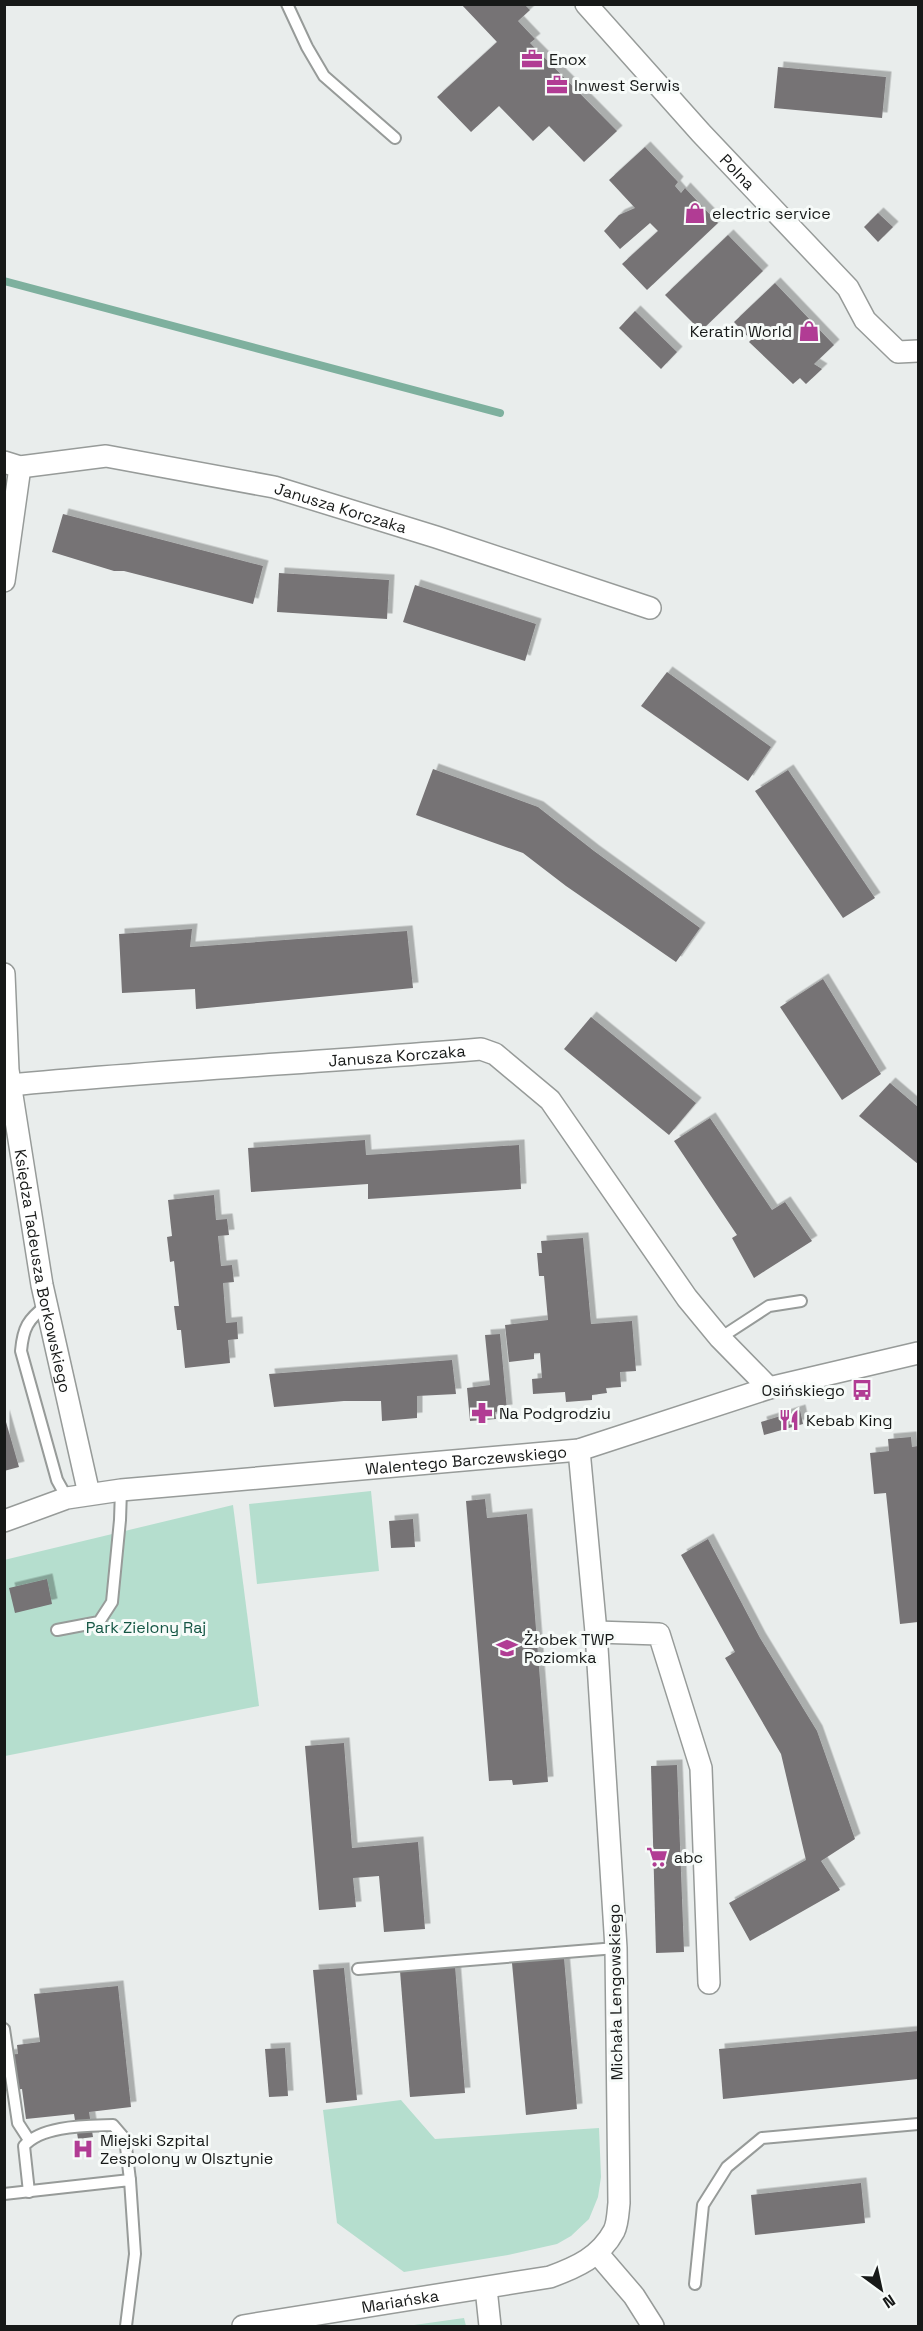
<svg xmlns="http://www.w3.org/2000/svg" width="923" height="2331" viewBox="0 0 923 2331" font-family="'Space Grotesk',sans-serif">
	<style>
		.green { fill: #b5dece }
		.lines { fill: none; stroke-linecap: round; stroke-linejoin: round }
		.stream { stroke: #7eb09e; stroke-width: 8 }
		.building { fill: #767375; filter: url(#shadow) }
		.lane-casing { stroke: #979b99; stroke-width: 14 }
		.street-casing { stroke: #979b99; stroke-width: 24 }
		.lane { stroke: #fff; stroke-width: 10 }
		.street { stroke: #fff; stroke-width: 21 }
		.labels { text-anchor: middle; stroke-width: 6; stroke-linejoin: round; paint-order: stroke }
		.poi-label { font-size: 16px; fill: #171918; stroke: #f7fbf9; text-anchor: start }
		.street-label { font-size: 16px; fill: #171918; stroke: #f7fbf9 }
		.park-label { font-size: 16px; fill: #145644; stroke: #f7fbf9 }
	</style>
	<defs>
		<filter id="shadow"><feDropShadow dx="5.5" dy="-5.5" stdDeviation="0" flood-color="#0004"/></filter>
	</defs>
	<rect width="100%" height="100%" fill="#e9edec"/>
	<!-- green -->
	<g class="green">
		<path d="M371,1491l8,80 -122,13 -8,-80z"/>
		<path d="M233,1505l26,201 -254,50 -1,-196z"/>
		<path d="M401,2100l34,39 164,-11 2,49 -3,20 -9,22 -18,17 -14,8 -49,11 -104,17 -67,-49 -14,-113z"/>
		<path d="M464,2318l2,8h-59z"/>
	</g>
	<g class="lines">
		<!-- stream -->
		<path class="stream" d="M4,281l496,132"/>
	</g>
	<!-- building -->
	<g class="building">
		<path d="M461,4h63l6,6 -12,11 17,18 -5,4 87,88 -33,31 -35,-36 -16,15 -34,-35 -28,26 -34,-35 60,-55z"/>
		<path d="M778,67l108,10 -4,41 -108,-10z"/>
		<path d="M645,147l33,35 -3,4 6,7 4,-5 33,35 -71,67 -25,-26 36,-33 -8,-8 -30,26 -16,-18 15,-16 16,-7 -26,-28z"/>
		<path d="M878,213l15,14 -15,15 -14,-15z"/>
		<path d="M728,235l35,36 -62,60 -36,-36z"/>
		<path d="M775,283l59,62 -20,19 8,5 -16,15 -6,-6 -7,6 -44,-42 2,-2 -17,-18z"/>
		<path d="M635,311l42,41 -16,17 -42,-41z"/>
		<path d="M63,514l200,52 -10,38 -129,-33h-10l-62,-19z"/>
		<path d="M279,573l110,7 -2,39 -110,-7z"/>
		<path d="M415,585l121,39 -11,37 -122,-39z"/>
		<path d="M667,672l104,75 -23,34 -107,-75z"/>
		<path d="M433,769l105,38 56,44 106,77 -24,34 -110,-76 -43,-33 -107,-38z"/>
		<path d="M788,770l87,128 -32,20 -88,-127z"/>
		<path d="M192,929l-2,18 217,-16 6,57 -217,21 -1,-20 -73,4 -3,-59z"/>
		<path d="M823,979l58,95 -39,26 -62,-93z"/>
		<path d="M591,1017l105,86 -27,32 -105,-86z"/>
		<path d="M890,1083l28,24v57l-59,-48z"/>
		<path d="M710,1118l62,92 13,-8 27,39 -58,37 -22,-40 5,-3 -63,-94z"/>
		<path d="M365,1140l1,15 153,-10 2,44 -153,10v-15l-117,8 -3,-44z"/>
		<path d="M214,1195l2,25 11,-1 2,16 -11,1 3,30 11,-1 2,17 -11,1 3,40 11,-1 1,17 -10,1 2,23 -45,5 -4,-38h-4l-3,-24h5l-5,-45 -4,1 -3,-25 5,-1 -4,-36z"/>
		<path d="M583,1238l8,86 41,-3 4,50 -16,1 1,15 -15,1 1,5 -15,2v5l-26,2 -1,-10 -32,2 -1,-15 10,-1 -2,-25h-6v6l-25,3 -4,-37 43,-5 -4,-44h-5l-2,-23h5l-1,-12z"/>
		<path d="M500,1334l7,76 -12,2 1,7 -26,2 -3,-33 23,-3 -5,-50z"/>
		<path d="M452,1360l4,34 -39,2v22l-35,3 -1,-20h-37l-70,6 -5,-33z"/>
		<path d="M800,1410l3,14 -39,11 -3,-13z"/>
		<path d="M4,1415l15,52 -15,4z"/>
		<path d="M911,1437l1,10 6,-1v176l-18,2 -14,-131 -12,1 -4,-41 19,-2 -1,-12z"/>
		<path d="M485,1499l2,19 40,-4 21,268 -35,3 -1,-5 -23,1 -23,-280z"/>
		<path d="M413,1519l2,28 -24,1 -2,-27z"/>
		<path d="M708,1539l52,99 57,93 38,108 -34,22 19,29 -90,51 -21,-38 77,-43 -25,-106 -56,-96 10,-6 -54,-97z"/>
		<path d="M47,1579l5,25 -37,9 -6,-25z"/>
		<path d="M344,1743l8,105 66,-6 7,87 -41,3 -5,-56 -26,2 3,29 -37,3 -14,-164z"/>
		<path d="M677,1765l7,187 -28,1 -5,-187z"/>
		<path d="M564,1958l13,151 -51,6 -14,-152z"/>
		<path d="M455,1966l10,127 -55,4 -10,-126z"/>
		<path d="M344,1968l13,132 -31,3 -13,-133z"/>
		<path d="M118,1986l13,121 -42,5 4,25 -15,2 -4,-25 -48,5 -4,-30 -18,2v-36l14,-1 -1,-9 23,-3 -6,-48z"/>
		<path d="M918,2031v48l-195,20 -4,-50z"/>
		<path d="M285,2048l3,48 -19,1 -4,-48z"/>
		<path d="M861,2183l4,40 -110,12 -4,-40z"/>
	</g>
	<g class="lines">
		<defs>
			<g id="lane">
				<path d="M287,4l20,43 17,29 71,62"/>
				<path d="M46,1306c-18,13 -23,22 -25,45l36,129 10,18"/>
				<path d="M720,1338l49,-32 32,-5"/>
				<path d="M57,1630l42,-8 13,-20 8,-82 1,-30"/>
				<path d="M358,1969l258,-21"/>
				<path d="M4,2029l14,94 11,17"/>
				<path d="M29,2192l-5,-46c18,-21 63,-20 89,-21l12,14 5,41"/>
				<path d="M4,2194l126,-14 5,74 -9,72"/>
				<path d="M695,2284l8,-79 24,-38 35,-29 156,-14"/>
			</g>
			<g id="street">
				<path id="s1" d="M586,4l115,129 147,155 17,32 33,32 20,-1"/>
				<path id="s2" d="M4,462l16,5 86,-11 168,31 162,50 214,71"/>
				<path d="M4,581l16,-114"/>
				<path id="s3" d="M4,974l4,96 34,215 47,209"/>
				<path id="s4" d="M10,1085c157,-15 314,-23 471,-36l14,5 55,46 137,198 33,40 49,50"/>
				<path id="s5" d="M4,1521l63,-23 54,-8 458,-40 190,-62 149,-35"/>
				<path d="M596,1632l63,2 42,134 8,215"/>
				<path d="M598,2254l36,42 19,30"/>
				<path d="M486,2288l4,38"/>
				<path id="s6" d="M243,2326l307,-49c27,-10 50,-20 64,-46 4,-8 4,-20 5,-28l-3,-255 -20,-316 -17,-182"/>
			</g>
		</defs>
		<!-- lane casing -->
		<use href="#lane" class="lane-casing"/>
		<!-- street casing -->
		<use href="#street" class="street-casing"/>
		<!-- lane -->
		<use href="#lane" class="lane"/>
		<!-- street -->
		<use href="#street" class="street"/>
	</g>
	<!-- icons -->
	<defs>
		<symbol id="office-bare" viewBox="-9 -9 18 18"><path d="M-6-3h4V-5.5h4V-3h4V5H-6ZM-1-4.5V-3h2v-1.5ZM-6 0V1H6V0Z" fill="#b13c94" stroke="#f7fbf9" stroke-width="2.5" paint-order="stroke"/></symbol>
		<symbol id="shop-bare" viewBox="-9 -9 18 18"><path d="M-5-2.5h2.3a2.7 3.5 0 0 1 5.4 0H5L5.5 6h-11ZM-1.5-2.5h3a1.5 2.3 0 0 0-3 0Z" fill="#b13c94" stroke="#f7fbf9" stroke-width="2.5" paint-order="stroke"/></symbol>
		<symbol id="bus-bare" viewBox="-9 -9 18 18"><path d="M-5-6H5V4H4V6H2V4H-2V6H-4V4H-5ZM-3.5-4V0h7V-4ZM-3.5 1.2v1.5H-2V1.2ZM2 1.2v1.5H3.5V1.2Z" fill="#b13c94" stroke="#f7fbf9" stroke-width="2.5" paint-order="stroke"/></symbol>
		<symbol id="pharmacy-bare" viewBox="-9 -9 18 18"><path d="M-2-6h4v4h4v4h-4v4h-4v-4h-4v-4h4Z" fill="#b13c94" stroke="#f7fbf9" stroke-width="2.5" paint-order="stroke"/></symbol>
		<symbol id="restaurant-bare" viewBox="-9 -9 18 18"><path d="M-5-6h1v4h1v-4h1v4h1v-4h1v5L-1.5 .5V6h-2V.5L-5-1ZM5-6V6H3V1.5H1.5Q1.5-4 5-6Z" fill="#b13c94" stroke="#f7fbf9" stroke-width="2.5" paint-order="stroke"/></symbol>
		<symbol id="school-bare" viewBox="-9 -9 18 18"><path d="M0-5L7-2L0 1L-7-2ZM-4 1L0 2.5L4 1V4Q0 6-4 4Z" fill="#b13c94" stroke="#f7fbf9" stroke-width="2.5" paint-order="stroke"/></symbol>
		<symbol id="supermarket-bare" viewBox="-9 -9 18 18"><path d="M-6-5.5h2.5l.6 2H6L4.5 2H-2.5L-4.4-4H-6ZM-1.5 3.2a1.3 1.3 0 1 0 .1 0ZM3 3.2a1.3 1.3 0 1 0 .1 0Z" fill="#b13c94" stroke="#f7fbf9" stroke-width="2.5" paint-order="stroke"/></symbol>
		<symbol id="hospital-bare" viewBox="-9 -9 18 18"><path d="M-5-5h3v3.5h4V-5h3V5h-3V1.5h-4V5h-3Z" fill="#b13c94" stroke="#f7fbf9" stroke-width="2.5" paint-order="stroke"/></symbol>
	</defs>
	<g fill-rule="evenodd">
		<use href="#office-bare" x="517" y="44" width="30" height="30"/>
		<use href="#office-bare" x="542" y="70" width="30" height="30"/>
		<use href="#shop-bare" x="680" y="198" width="30" height="30"/>
		<use href="#shop-bare" x="794" y="316" width="30" height="30"/>
		<use href="#bus-bare" x="847" y="1375" width="30" height="30"/>
		<use href="#pharmacy-bare" x="467" y="1398" width="30" height="30"/>
		<use href="#restaurant-bare" x="774" y="1405" width="30" height="30"/>
		<use href="#school-bare" x="492" y="1633" width="30" height="30"/>
		<use href="#supermarket-bare" x="642" y="1842" width="30" height="30"/>
		<use href="#hospital-bare" x="68" y="2134" width="30" height="30"/>
	</g>
	<g class="labels">
		<!-- poi labels -->
		<g class="poi-label">
			<text x="549" y="65">Enox</text>
			<text x="574" y="91">Inwest Serwis</text>
			<text x="712" y="219">electric service</text>
			<text x="792" y="337" text-anchor="end">Keratin World</text>
			<text x="845" y="1396" text-anchor="end">Osińskiego</text>
			<text x="499" y="1419">Na Podgrodziu</text>
			<text x="806" y="1426">Kebab King</text>
			<text x="524" y="1645">Żłobek TWP<tspan x="524" dy="18">Poziomka</tspan></text>
			<text x="674" y="1863">abc</text>
			<text x="100" y="2146">Miejski Szpital<tspan x="100" dy="18">Zespolony w Olsztynie</tspan></text>
		</g>
		<!-- street labels -->
		<g class="street-label">
			<text dy="6" stroke="none"><textPath href="#s1" startOffset="226">Polna</textPath></text>
			<text dy="6" stroke="none"><textPath href="#s2" startOffset="344">Janusza Korczaka</textPath></text>
			<text dy="6" stroke="none"><textPath href="#s4" startOffset="388">Janusza Korczaka</textPath></text>
			<text dy="6" stroke="none"><textPath href="#s3" startOffset="300">Księdza Tadeusza Borkowskiego</textPath></text>
			<text dy="6" stroke="none"><textPath href="#s5" startOffset="468">Walentego Barczewskiego</textPath></text>
			<text transform="translate(615 1992) rotate(-91)" y="6">Michała Lengowskiego</text>
			<text dy="6" stroke="none"><textPath href="#s6" startOffset="159">Mariańska</textPath></text>
		</g>
		<!-- park labels -->
		<g class="park-label">
			<text x="146" y="1633">Park Zielony Raj</text>
		</g>
	</g>
	<!-- border -->
	<rect width="923" height="2331" fill="none" stroke="#171918" stroke-width="12"/>
	<!-- north arrow -->
	<g transform="translate(881 2289) rotate(147)" stroke="#f7fbf9" stroke-width="4.5" paint-order="stroke">
	<path d="M0-4.5L10 22L0 15L-10 22Z" fill="#171918"/>
	<text y="-9" font-size="16" font-weight="bold" text-anchor="middle" fill="#171918">N</text>
	</g>
</svg>
